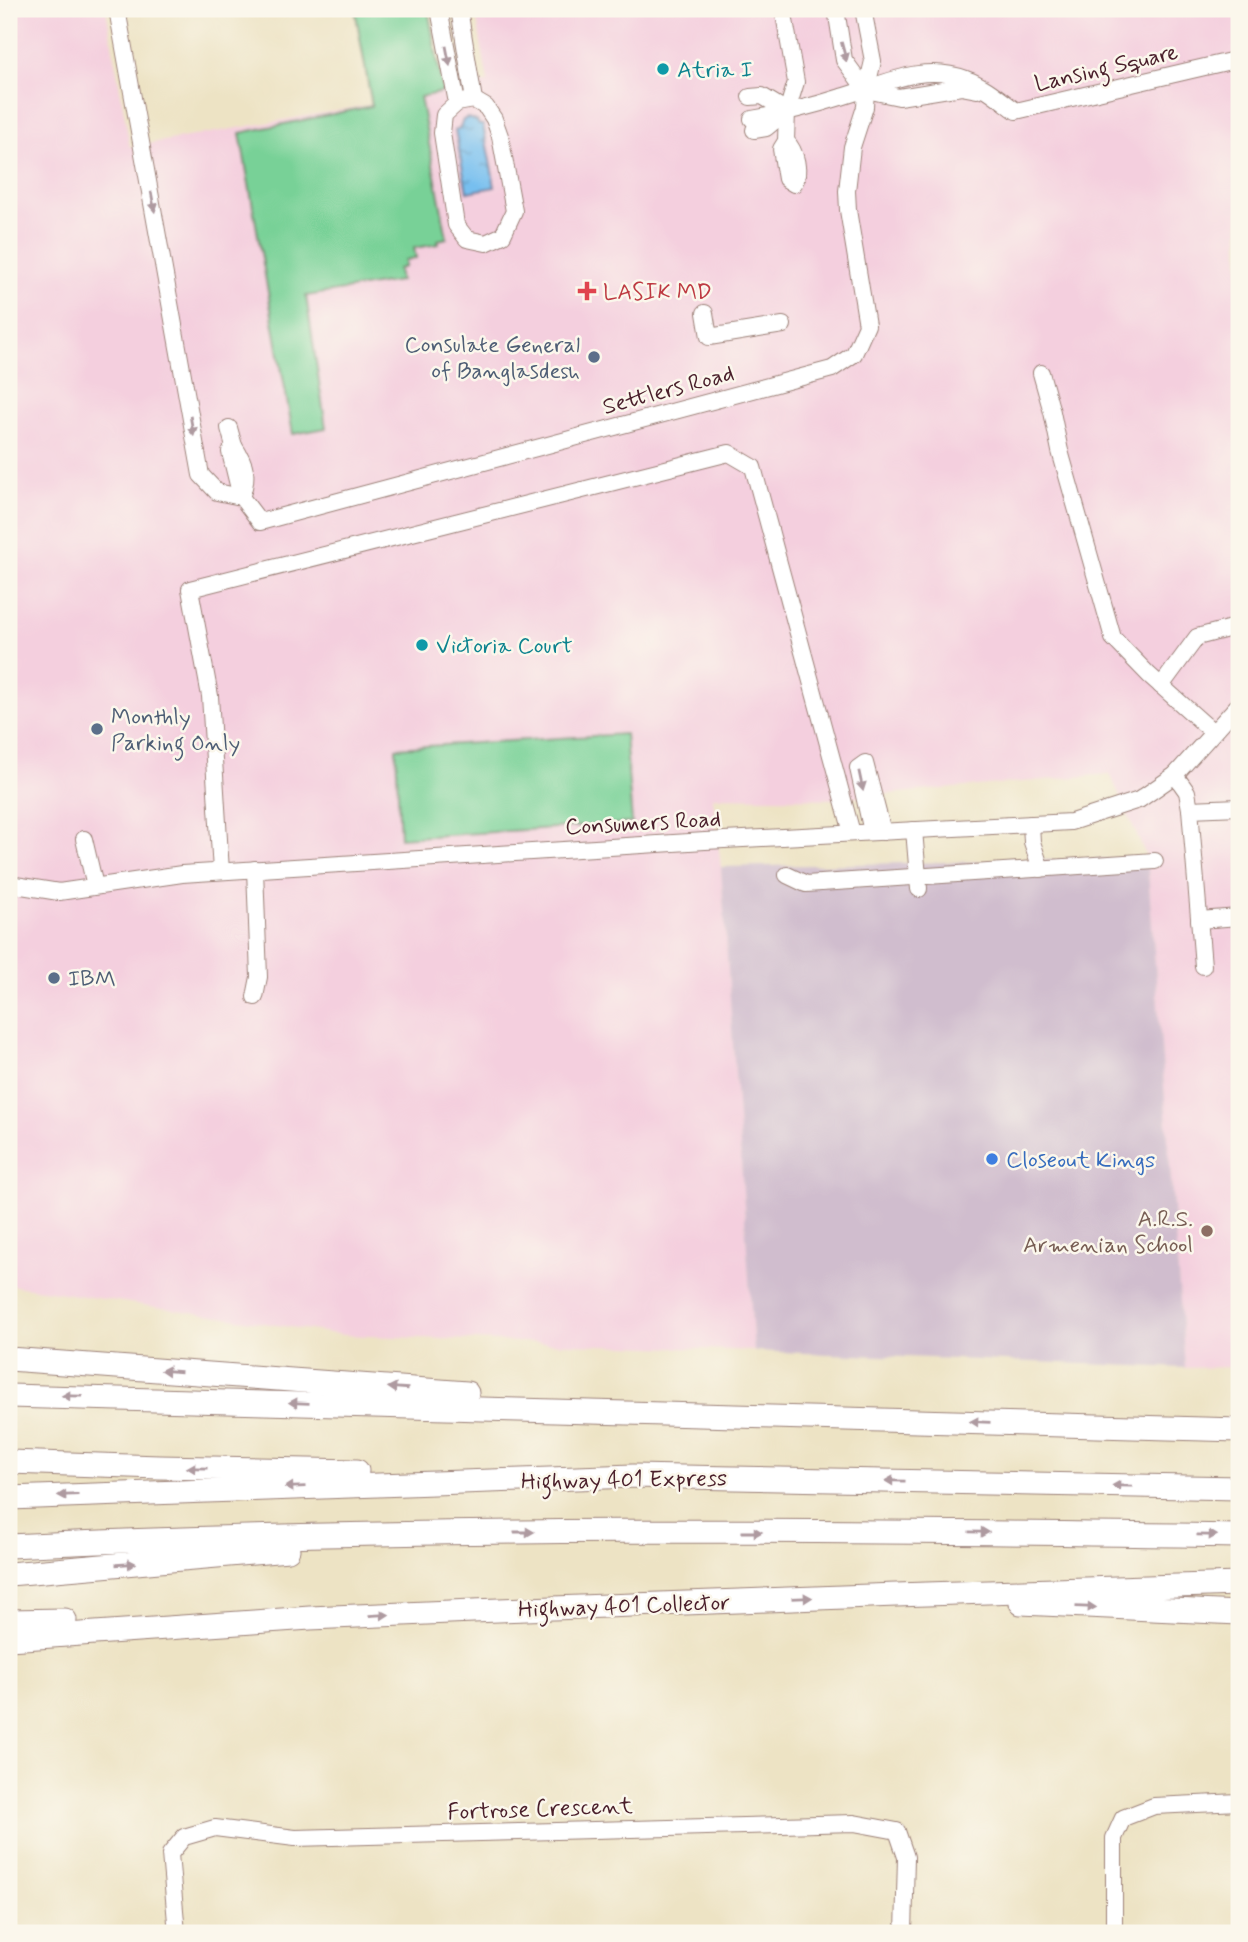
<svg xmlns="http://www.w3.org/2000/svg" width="1248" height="1942" viewBox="0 0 1248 1942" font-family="Mynerve,sans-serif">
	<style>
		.built { fill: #f4cfde }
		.industrial { fill: #d0bdce }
		.green { fill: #78d197; stroke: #617861; stroke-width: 2 }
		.water { fill: url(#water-ripples); stroke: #606f8d; stroke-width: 2 }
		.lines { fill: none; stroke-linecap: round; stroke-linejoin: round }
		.minor-casing { stroke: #9c8178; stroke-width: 18 }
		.highway-casing { stroke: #9c8178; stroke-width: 25 }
		.minor { stroke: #fff; stroke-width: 16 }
		.highway { stroke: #fff; stroke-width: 23 }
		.oneway { fill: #ae9aa0 }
		.culture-dot { fill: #0f9aa8; stroke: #fbf7ec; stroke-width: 2.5 }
		.health-dot { fill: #e0444e; stroke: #fbf7ec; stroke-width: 2.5 }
		.service-dot { fill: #5c6f8a; stroke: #fbf7ec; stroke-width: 2.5 }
		.shop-dot { fill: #3f7fe0; stroke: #fbf7ec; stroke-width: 2.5 }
		.education-dot { fill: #8d6e63; stroke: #fbf7ec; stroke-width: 2.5 }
		.labels { text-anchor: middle; stroke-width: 5; stroke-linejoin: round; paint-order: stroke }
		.street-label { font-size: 23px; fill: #4a1f2b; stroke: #fbf7ec }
		.culture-label { font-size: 23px; fill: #0d838f; stroke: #fbf7ec; text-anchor: start }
		.health-label { font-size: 23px; fill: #be3a42; stroke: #fbf7ec; text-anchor: start }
		.service-label { font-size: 23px; fill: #4e5e75; stroke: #fbf7ec; text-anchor: start }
		.shop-label { font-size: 23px; fill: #366cbe; stroke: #fbf7ec; text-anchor: start }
		.education-label { font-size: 23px; fill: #785e54; stroke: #fbf7ec; text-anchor: end }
	</style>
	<defs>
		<pattern id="water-ripples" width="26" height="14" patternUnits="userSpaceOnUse" patternTransform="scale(1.75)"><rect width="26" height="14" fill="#77bfef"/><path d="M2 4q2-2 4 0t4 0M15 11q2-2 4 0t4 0" fill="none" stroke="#649bc2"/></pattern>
	</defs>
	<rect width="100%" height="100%" fill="#fbf7ec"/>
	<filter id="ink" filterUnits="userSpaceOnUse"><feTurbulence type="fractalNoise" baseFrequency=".0143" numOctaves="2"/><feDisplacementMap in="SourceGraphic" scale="14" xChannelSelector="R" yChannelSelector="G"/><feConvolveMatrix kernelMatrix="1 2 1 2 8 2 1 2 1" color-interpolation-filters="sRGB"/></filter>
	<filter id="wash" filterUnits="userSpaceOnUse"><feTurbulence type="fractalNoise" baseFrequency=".00686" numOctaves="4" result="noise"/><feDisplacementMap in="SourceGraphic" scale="28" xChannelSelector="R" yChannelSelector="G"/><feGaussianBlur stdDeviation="1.57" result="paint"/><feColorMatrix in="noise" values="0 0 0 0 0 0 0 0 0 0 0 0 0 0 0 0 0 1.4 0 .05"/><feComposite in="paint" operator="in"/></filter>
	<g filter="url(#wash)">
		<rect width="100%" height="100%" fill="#ede3c4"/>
		<!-- built -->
		<path class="built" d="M9,9h97l24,138 290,-51 24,-6 44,-8 -13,-73h764v1358l-54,1 -38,-510 -37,-84 -277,25 -120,-2 8,70 33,484 -411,-16 -334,-50z"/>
		<!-- industrial -->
		<path class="industrial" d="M1147,858l38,510 -431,-17 -33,-484z"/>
		<!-- green -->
		<g class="green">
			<path d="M355,9h73l15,83 -23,5 27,141 -9,2 1,4 -25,4 2,10 -11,2v7l-7,2 2,12 -94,15 20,132 -33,6 -53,-301 132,-27z"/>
			<path d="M625,734l7,89 -232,15 -4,-90z"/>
		</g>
		<!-- water -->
		<path class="water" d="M467,118l10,3 2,4h4l12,62 -28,5 -12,-62 4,-1 4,-9z"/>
	</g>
	<g filter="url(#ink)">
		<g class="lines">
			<defs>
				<g id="minor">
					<path d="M117,9l84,466 16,17 24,5"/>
					<path d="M439,9l18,94"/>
					<path d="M459,9l15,91"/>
					<path d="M783,9l13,73 -9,29 -1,30 -5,8 5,30 8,5c7,-12 2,-33 -8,-43"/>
					<path d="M836,9l8,51 22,30"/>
					<path d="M866,90l33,7 62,-10 16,3"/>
					<path d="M750,97l12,-1 25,15"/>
					<path d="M474,100l12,7 8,12 6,17 14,75 -11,24 -17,8 -19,-4 -11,-14 -14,-92 2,-18 13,-12z"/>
					<path d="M752,119c28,-5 61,-13 89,-22 42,-12 80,-35 125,-18 18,6 35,21 50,32l223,-52"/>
					<path d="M754,130l12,-2 17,-14"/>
					<path d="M705,313l4,24 74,-12"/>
					<path d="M1041,373l11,39 8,39 53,187 36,37 64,57"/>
					<path d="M229,428l5,18"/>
					<path d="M241,497c8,-21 5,-33 -7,-51l-4,6 11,45 19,25 572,-153 22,-15 13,-29 -19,-115 -1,-19 5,-44 13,-40 1,-17 7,-29 -10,-52"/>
					<path d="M1161,686l36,-49 42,-11"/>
					<path d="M1175,775l12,17 3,17 13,157"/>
					<path d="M1190,809l49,-2"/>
					<path d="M1031,824l1,18 9,27"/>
					<path d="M914,830l5,59"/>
					<path d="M872,832l-14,-64 7,-5 18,69"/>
					<path d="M84,839l11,47"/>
					<path d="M221,871l-11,-175 -20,-107 539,-136 24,14 99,366"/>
					<path d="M787,875l19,9 349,-23"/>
					<path d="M9,884l50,8 123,-18 523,-33 366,-19 68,-22 36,-25 64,-71"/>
					<path d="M1199,920l40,-3"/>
					<path d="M255,997l4,-20 -4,-108"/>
					<path d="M177,1933l-7,-79 14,-17 31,-9 80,10 559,-15 43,8 9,26 -2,76"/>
					<path d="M1114,1933v-95l9,-20 31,-12 85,-4"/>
				</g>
				<g id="highway">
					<path d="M9,1359l458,34"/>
					<path d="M9,1396l1230,34"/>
					<path d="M9,1462l150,5 198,4"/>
					<path d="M9,1498l624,-22 606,12"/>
					<path d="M9,1546c409,-20 820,-16 1230,-10"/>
					<path d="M9,1574l279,-24"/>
					<path d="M1021,1603l218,10"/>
					<path d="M9,1621l56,-1"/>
					<path d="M9,1639l301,-21 163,-7 423,-16 343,-11"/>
				</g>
			</defs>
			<!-- minor casing -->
			<use href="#minor" class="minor-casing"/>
			<!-- highway casing -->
			<use href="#highway" class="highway-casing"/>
			<!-- minor -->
			<use href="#minor" class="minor"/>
			<!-- highway -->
			<use href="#highway" class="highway"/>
		</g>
		<!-- one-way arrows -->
		<defs><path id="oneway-solid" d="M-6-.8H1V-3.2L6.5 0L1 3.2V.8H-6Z" transform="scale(1.75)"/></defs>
		<g class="oneway">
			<use href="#oneway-solid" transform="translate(844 52) rotate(75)"/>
			<use href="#oneway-solid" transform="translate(448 56) rotate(79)"/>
			<use href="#oneway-solid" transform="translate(153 202) rotate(80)"/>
			<use href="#oneway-solid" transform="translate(192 426) rotate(80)"/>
			<use href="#oneway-solid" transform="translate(861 781) rotate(78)"/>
			<use href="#oneway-solid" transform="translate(171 1371) rotate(-176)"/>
			<use href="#oneway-solid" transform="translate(398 1388) rotate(-176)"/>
			<use href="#oneway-solid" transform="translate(72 1396) rotate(-179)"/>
			<use href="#oneway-solid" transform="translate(299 1403) rotate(-178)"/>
			<use href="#oneway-solid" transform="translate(980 1422) rotate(-178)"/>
			<use href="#oneway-solid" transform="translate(197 1468) rotate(-179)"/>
			<use href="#oneway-solid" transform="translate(895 1481) rotate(-179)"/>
			<use href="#oneway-solid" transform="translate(1122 1486) rotate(-179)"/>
			<use href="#oneway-solid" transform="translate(295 1487) rotate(178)"/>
			<use href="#oneway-solid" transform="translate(68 1495) rotate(178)"/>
			<use href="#oneway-solid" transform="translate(524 1532)"/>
			<use href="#oneway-solid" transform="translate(752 1532)"/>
			<use href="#oneway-solid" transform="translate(979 1532) rotate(1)"/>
			<use href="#oneway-solid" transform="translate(1207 1535) rotate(1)"/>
			<use href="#oneway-solid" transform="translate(126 1564) rotate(-4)"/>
			<use href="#oneway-solid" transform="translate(802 1598) rotate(-2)"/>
			<use href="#oneway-solid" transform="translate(1086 1607) rotate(2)"/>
			<use href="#oneway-solid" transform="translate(379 1615) rotate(-3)"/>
		</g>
	</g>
	<!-- markers -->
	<g class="culture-dot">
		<circle cx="663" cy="69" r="7"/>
		<circle cx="422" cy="645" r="7"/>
	</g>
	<path class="health-dot" d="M583.5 280.5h7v7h7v7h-7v7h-7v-7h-7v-7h7z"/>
	<g class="service-dot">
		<circle cx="594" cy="357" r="7"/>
		<circle cx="97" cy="729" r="7"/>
		<circle cx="54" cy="978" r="7"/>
	</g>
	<circle class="shop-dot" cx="992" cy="1159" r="7"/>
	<circle class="education-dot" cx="1207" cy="1231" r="7"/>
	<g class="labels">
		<!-- street labels -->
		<g class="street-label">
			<text transform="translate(1106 67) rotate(-13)" y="8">Lansing Square</text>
			<text transform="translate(668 389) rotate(-15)" y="8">Settlers Road</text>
			<text transform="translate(643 822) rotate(-3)" y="8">Consumers Road</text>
			<text transform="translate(624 1479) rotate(-1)" y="8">Highway 401 Express</text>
			<text transform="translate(624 1605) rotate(-2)" y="8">Highway 401 Collector</text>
			<text transform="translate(540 1808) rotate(-2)" y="8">Fortrose Crescent</text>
		</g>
		<!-- culture labels -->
		<g class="culture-label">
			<text x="677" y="77">Atria I</text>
			<text x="436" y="653">Victoria Court</text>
		</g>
		<!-- health labels -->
		<g class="health-label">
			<text x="603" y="299">LASIK MD</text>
		</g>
		<!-- service labels -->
		<g class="service-label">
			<text x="580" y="352" text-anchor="end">Consulate General<tspan x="580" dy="26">of Banglasdesh</tspan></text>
			<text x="111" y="724">Monthly<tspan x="111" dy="26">Parking Only</tspan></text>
			<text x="68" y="986">IBM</text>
		</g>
		<!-- shop labels -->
		<g class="shop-label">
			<text x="1006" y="1167">Closeout Kings</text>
		</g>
		<!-- education labels -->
		<g class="education-label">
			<text x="1193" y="1226">A.R.S.<tspan x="1193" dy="26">Armenian School</tspan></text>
		</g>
	</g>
	<!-- margin -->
	<rect width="1248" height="1942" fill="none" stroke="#fbf7ec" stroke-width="35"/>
</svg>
